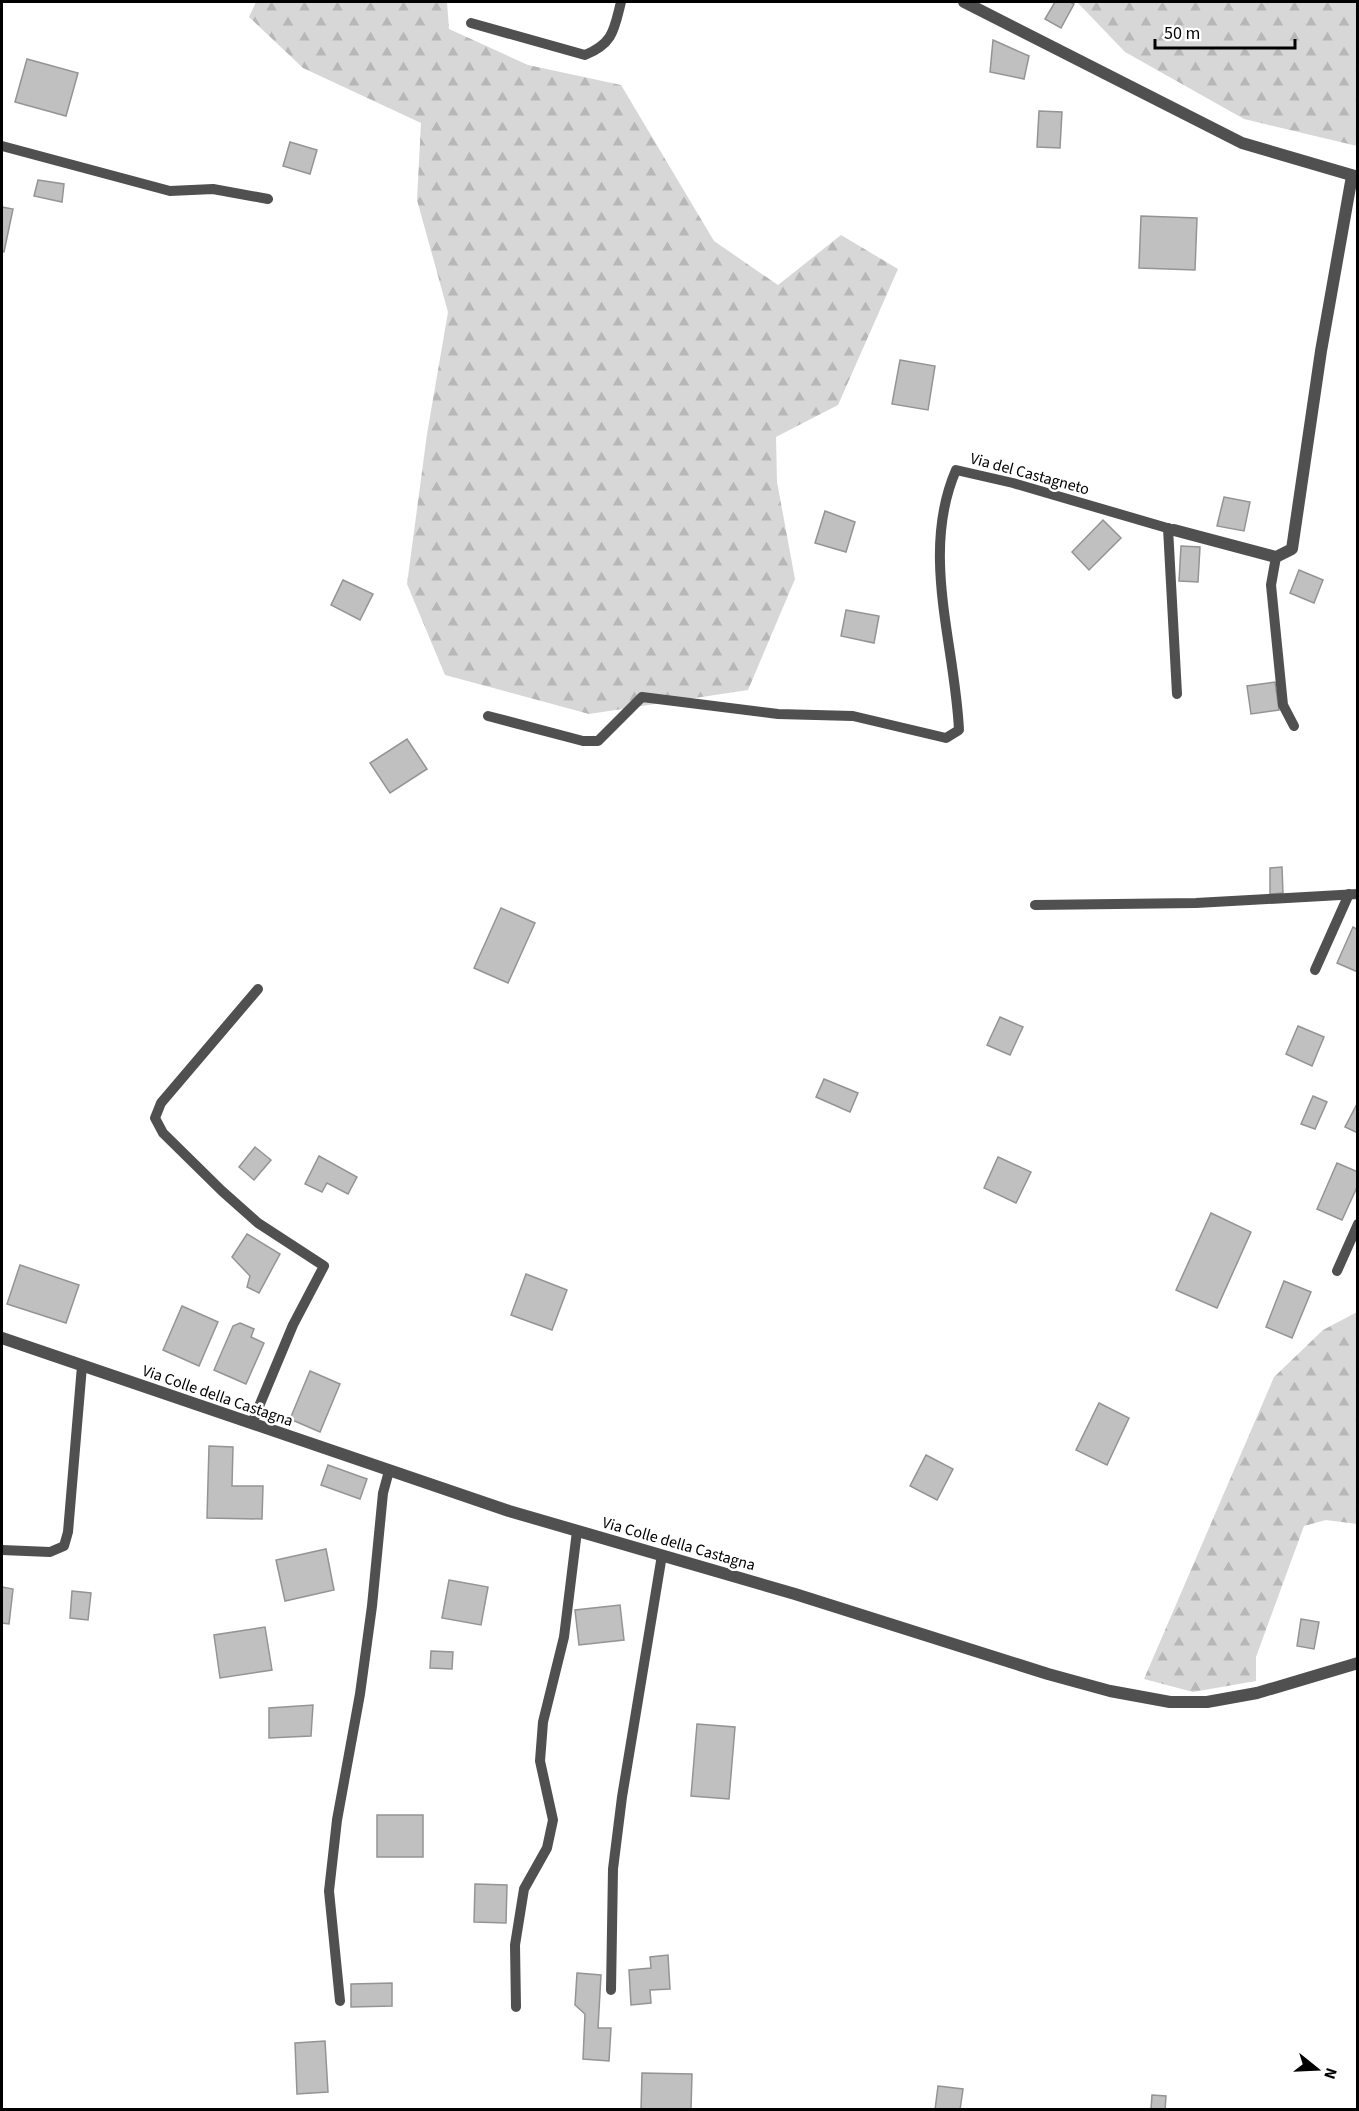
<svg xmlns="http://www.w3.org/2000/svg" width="1359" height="2111" viewBox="0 0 1359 2111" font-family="'Source Sans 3',sans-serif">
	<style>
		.forest { fill: url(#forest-firs) }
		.building { fill: #c0c0c0; stroke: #949494; stroke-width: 1.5 }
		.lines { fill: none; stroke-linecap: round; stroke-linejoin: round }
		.lane { stroke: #505050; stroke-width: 10 }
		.street { stroke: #505050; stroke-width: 12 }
		.labels { text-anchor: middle; stroke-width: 5; stroke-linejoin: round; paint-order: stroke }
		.street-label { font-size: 16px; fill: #000; stroke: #fff }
	</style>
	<defs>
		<pattern id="forest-firs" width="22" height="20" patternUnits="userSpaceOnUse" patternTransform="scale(1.5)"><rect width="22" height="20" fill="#d7d7d7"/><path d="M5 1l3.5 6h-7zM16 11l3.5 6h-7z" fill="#b7b7b7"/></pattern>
	</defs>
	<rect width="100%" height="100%" fill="#fff"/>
	<!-- forest -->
	<g class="forest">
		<path d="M256,2h191l2,27 79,36 93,20 93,156 64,44 63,-50 57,34 -60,136 -62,32 1,45 18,97 -47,111 -159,24 -144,-39 -38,-91 20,-150 21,-122 -31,-112 4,-77 -118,-55 -54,-51z"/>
		<path d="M1077,2h280v144l-113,-27 -119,-67z"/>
		<path d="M1357,1312v212l-31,-4 -22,6 -48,131v24l-63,11 -49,-13 130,-302 49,-47z"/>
	</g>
	<!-- building -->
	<g class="building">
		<path d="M1055,2h15l4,2 -13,24 -16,-9z"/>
		<path d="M993,40l36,16 -5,23 -34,-7z"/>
		<path d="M27,59l51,14 -12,43 -51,-14z"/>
		<path d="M1039,111l23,1 -2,36 -23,-1z"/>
		<path d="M290,142l27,8 -7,24 -27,-8z"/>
		<path d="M38,180l26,4 -2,18 -28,-6z"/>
		<path d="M2,207l11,2 -9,43 -2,-1z"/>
		<path d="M1141,216l56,2 -2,52 -56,-2z"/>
		<path d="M900,360l35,6 -7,44 -36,-6z"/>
		<path d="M1224,497l26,5 -6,29 -27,-5z"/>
		<path d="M825,511l30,11 -9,30 -31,-9z"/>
		<path d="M1103,520l18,18 -32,32 -17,-18z"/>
		<path d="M1181,546l19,1 -2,35 -19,-1z"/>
		<path d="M1299,570l24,10 -9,23 -24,-10z"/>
		<path d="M343,580l30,14 -13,26 -29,-15z"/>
		<path d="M846,610l33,6 -5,27 -33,-7z"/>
		<path d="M1275,682l4,28 -28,4 -4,-28z"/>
		<path d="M407,739l20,30 -37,24 -20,-30z"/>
		<path d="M1282,867l1,26 -13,1v-26z"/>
		<path d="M501,908l34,15 -27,60 -34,-15z"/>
		<path d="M1353,927l5,3v42l-21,-9z"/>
		<path d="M1000,1017l23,10 -13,28 -23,-10z"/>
		<path d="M1298,1026l26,11 -12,29 -26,-12z"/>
		<path d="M824,1079l34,14 -8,19 -34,-15z"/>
		<path d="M1313,1096l14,6 -12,27 -14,-5z"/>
		<path d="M1358,1102v31l-13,-6z"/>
		<path d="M255,1147l16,13 -17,20 -15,-13z"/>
		<path d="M319,1156l38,21 -9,17 -21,-11 -5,9 -17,-8z"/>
		<path d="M998,1157l33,15 -15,31 -32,-15z"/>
		<path d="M1337,1163l21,9v13l-16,35 -25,-11z"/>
		<path d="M1211,1213l40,19 -34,76 -41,-18z"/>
		<path d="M247,1234l33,20 -21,39 -12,-6 3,-11 -18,-19z"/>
		<path d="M20,1265l59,20 -13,38 -59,-19z"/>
		<path d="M526,1274l41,16 -15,40 -41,-15z"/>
		<path d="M1284,1281l27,11 -19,46 -26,-11z"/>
		<path d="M182,1306l36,16 -19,44 -36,-16z"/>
		<path d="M240,1323l14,6 -3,8 13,6 -18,41 -32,-14 19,-44z"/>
		<path d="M310,1371l30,13 -20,48 -30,-13z"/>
		<path d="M1099,1403l30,15 -22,47 -31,-15z"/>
		<path d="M209,1446l24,1 -1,39h31l-1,33 -55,-1z"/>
		<path d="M926,1455l27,14 -16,31 -27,-14z"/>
		<path d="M328,1465l39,14 -7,20 -39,-14z"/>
		<path d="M326,1549l8,41 -49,11 -9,-41z"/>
		<path d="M449,1580l39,7 -7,38 -39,-7z"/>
		<path d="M2,1587l11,2 -4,35 -7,-1z"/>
		<path d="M72,1591l19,2 -3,27 -18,-2z"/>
		<path d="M620,1605l4,35 -45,5 -4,-35z"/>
		<path d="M1301,1619l18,3 -5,27 -17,-3z"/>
		<path d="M265,1627l7,43 -52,8 -6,-43z"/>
		<path d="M431,1651l22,1 -1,17 -22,-1z"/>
		<path d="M313,1705l-2,31 -42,2v-30z"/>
		<path d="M697,1724l38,3 -6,72 -38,-3z"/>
		<rect x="377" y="1815" width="46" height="42"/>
		<path d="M475,1884l32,1 -1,38 -32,-1z"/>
		<path d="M668,1955l2,34 -20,1 1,13 -20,2 -2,-35 22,-2 -1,-11z"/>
		<path d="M577,1973l24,2 -3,53h13l-2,33 -26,-2 2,-45 -10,-9z"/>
		<path d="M392,1983v23l-41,1v-23z"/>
		<path d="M325,2041l3,51 -31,2 -2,-51z"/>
		<path d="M642,2073l50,1 -1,36h-50z"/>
		<path d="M938,2086l25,3 -3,21h-25z"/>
		<path d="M1152,2095l14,1 -1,14h-14z"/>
	</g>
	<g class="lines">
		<!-- lane -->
		<g class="lane">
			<path d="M471,23l114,32c29,-12 29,-26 36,-53"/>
			<path d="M2,146l168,45 43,-2 55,10"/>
			<path d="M1168,528l9,166"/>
			<path d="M1276,557l-5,28 12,120 11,21"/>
			<path d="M488,716l95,25h15l44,-44 136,17 75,2 93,22 13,-8c-4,-86 -39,-177 -3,-260l57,13 161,47"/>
			<path d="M1035,905l161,-2 162,-9"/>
			<path d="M1315,970l34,-76"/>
			<path d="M1337,1271l21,-47"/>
			<path d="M252,1423l41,-98 31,-59 -66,-43 -36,-32 -59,-58 -8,-15 6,-15 97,-114"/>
			<path d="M2,1550l48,2 14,-6 4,-14 14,-166"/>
			<path d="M611,1990l2,-121 9,-72 40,-242"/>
			<path d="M340,2001l-11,-110 8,-71 23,-126 12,-88 11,-113 6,-22"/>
			<path d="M516,2007l-1,-62 9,-56 23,-41 6,-28 -13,-59 3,-39 21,-85 13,-106"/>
		</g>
		<!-- street -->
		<g class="street">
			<path d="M964,2l278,141 116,34"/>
			<path d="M1174,530l102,27 16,-8 29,-198 31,-175"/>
			<path d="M2,1338l507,173 286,83 253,80 62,17 60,11h37l50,-9 101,-30"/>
		</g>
	</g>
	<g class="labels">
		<!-- street labels -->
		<g class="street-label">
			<text transform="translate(1030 473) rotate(15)" y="6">Via del Castagneto</text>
			<text transform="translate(218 1395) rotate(19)" y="6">Via Colle della Castagna</text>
			<text transform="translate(679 1543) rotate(16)" y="6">Via Colle della Castagna</text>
		</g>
	</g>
	<!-- border -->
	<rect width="1359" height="2111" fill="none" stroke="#000000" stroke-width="6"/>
	<!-- north arrow -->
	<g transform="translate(1317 2069) rotate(108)" stroke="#ffffff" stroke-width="4.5" paint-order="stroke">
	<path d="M0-4.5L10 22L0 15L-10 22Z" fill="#000000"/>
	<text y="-9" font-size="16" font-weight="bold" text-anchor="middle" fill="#000000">N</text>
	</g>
	<!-- scale -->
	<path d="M1155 39v9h140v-9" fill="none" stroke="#000000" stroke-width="3"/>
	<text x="1164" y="39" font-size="18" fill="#000000" stroke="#ffffff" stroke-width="4.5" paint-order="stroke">50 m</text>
</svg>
